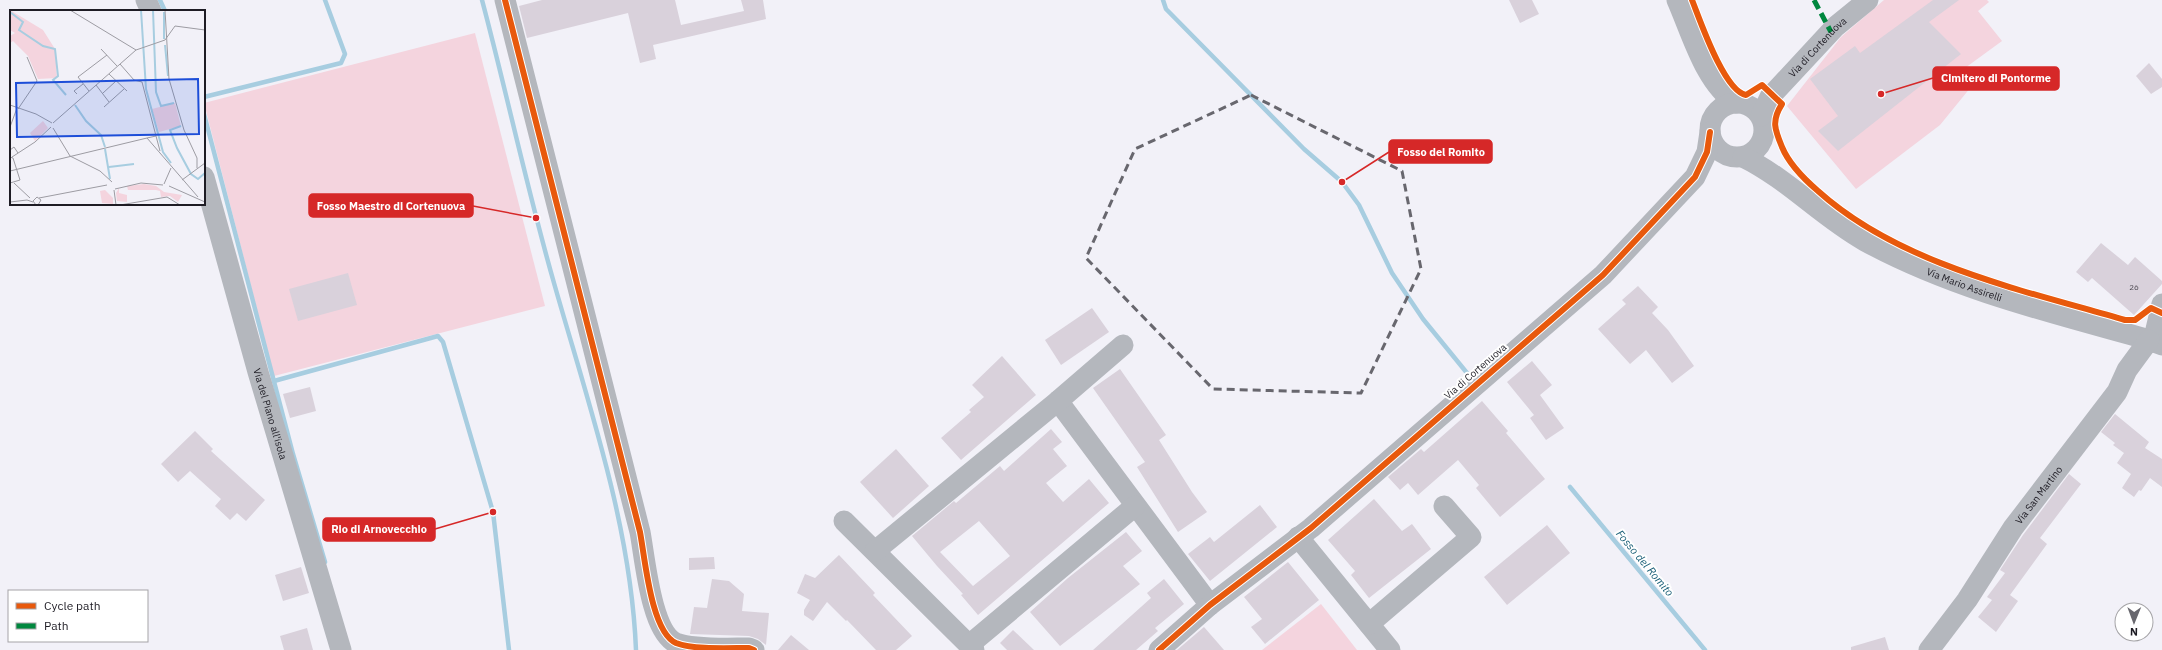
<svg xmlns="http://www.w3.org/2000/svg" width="2162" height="650" viewBox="0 0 2162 650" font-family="'IBM Plex Sans',sans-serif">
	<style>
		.green { fill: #f4d4de }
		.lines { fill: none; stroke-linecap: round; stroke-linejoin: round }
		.stream { stroke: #a7cde0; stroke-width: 4.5 }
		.building { fill: #d9d1db; fill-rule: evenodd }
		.minor { stroke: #b4b7bd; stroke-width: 21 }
		.quiet { stroke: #00873e; stroke-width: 5; stroke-dasharray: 10 5; stroke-linecap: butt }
		.cycleway-casing { stroke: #fff; stroke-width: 8 }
		.cycleway { stroke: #e8590c; stroke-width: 6 }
		.marked { fill: none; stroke: #68676e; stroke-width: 3; stroke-dasharray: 8 5; stroke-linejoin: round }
		.labels { text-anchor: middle; stroke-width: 4; stroke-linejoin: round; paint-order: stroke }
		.number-label { font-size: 8px; fill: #4d4952 }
		.street-label { font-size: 10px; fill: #1e1c24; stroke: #fff }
		.water-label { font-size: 11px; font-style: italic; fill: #165c75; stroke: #fff }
		.inset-river { fill: none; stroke: #a7cde0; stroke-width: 2 }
		.inset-road { fill: none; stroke: #9d9ca3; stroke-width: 1 }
		.view { fill: #1d4ed8; fill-opacity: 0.15; stroke: #1d4ed8; stroke-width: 2 }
		.inset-edge { fill: none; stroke: #1e1c24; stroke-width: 2 }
		.leader { fill: none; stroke: #d62828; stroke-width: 1.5 }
		.callout-dot { fill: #d62828; stroke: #fff; stroke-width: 1.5 }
		.callout { fill: #d62828; stroke: #d62828; stroke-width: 1.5 }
		.callout-label { font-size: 11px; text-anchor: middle; font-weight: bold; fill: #fff }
	</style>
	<rect width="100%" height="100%" fill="#f2f1f8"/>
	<!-- green -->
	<g class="green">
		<path d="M1884,0h103l2,2 -11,9 24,30 -37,27 10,14 -35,43 -84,64 -69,-83 54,-69z"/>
		<path d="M475,33l70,273 -271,70 -70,-273z"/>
		<path d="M1321,604l36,46h-95z"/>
	</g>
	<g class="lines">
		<!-- stream -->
		<g class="stream">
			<path d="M160,0l5,11"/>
			<path d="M482,0c25,94 45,189 72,283 34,120 77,242 82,367"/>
			<path d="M1163,0l3,9 138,140 38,33 17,23 33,68 31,46 44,54"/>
			<path d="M204,97l137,-34 4,-9 -20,-54"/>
			<path d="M204,114l89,340 32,108"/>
			<path d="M274,381l164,-45 5,6 50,170 16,138"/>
			<path d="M1570,487l135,163"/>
		</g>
	</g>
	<!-- building -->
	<g class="building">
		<path d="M542,0h133l6,25 63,-14 -3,-11h22l3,19 -113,26 3,14 -16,4 -12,-50 -101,25 -8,-32z"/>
		<path d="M1509,0h23l7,14 -19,9z"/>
		<path d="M1933,0h26l-30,22 32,32 -123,97 -20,-20 20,-15 -28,-37 45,-33 5,7z"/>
		<path d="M2149,63l13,16v8l-11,7 -15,-18z"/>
		<path d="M2101,243l27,22 7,-8 27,24v3l-28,31 -42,-37 -4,4 -12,-10z"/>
		<path d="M348,273l9,32 -59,16 -9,-32z"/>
		<path d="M1638,286l20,21 -6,6 16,17 26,36 -22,17 -26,-33 -16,14 -32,-35 28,-25 -4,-4z"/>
		<path d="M1092,308l17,24 -48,33 -16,-25z"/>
		<path d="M1002,356l34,39 -75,65 -20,-22 30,-26 -2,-2 15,-13 -12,-12z"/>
		<path d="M1532,361l20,24 -12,10 24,33 -18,12 -16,-22 4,-3 -27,-33z"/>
		<path d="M1120,369l46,66 -7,5 33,52 15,20 -29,20 -41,-65 8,-5 -52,-74z"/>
		<path d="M310,387l6,24 -26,7 -7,-24z"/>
		<path d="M1482,401l26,30 -2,2 39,46 -45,38 -24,-29 3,-3 -21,-25 -40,35 -10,-12 -8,7 -12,-13 33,-28 3,3z"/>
		<path d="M2115,414l34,28 -4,6 17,11v28l-12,-9 -9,13 -2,-1 -5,7 -12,-9 9,-14 -14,-11 7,-10 -11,-8 2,-2 -14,-11z"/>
		<path d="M1051,429l11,13 -9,7 14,17 -21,17 17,19 26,-23 20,24 -131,112 -17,-20 2,-1 -26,-28 -25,-30 42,-35 2,2 44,-37 4,5zM979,521l31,35 -37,30 -33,-34z"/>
		<path d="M195,431l18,18 -2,2 54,49 -19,21 -9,-8 -7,7 -15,-14 6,-7 -31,-28 -12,11 -17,-18z"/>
		<path d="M896,449l33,37 -36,32 -33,-36z"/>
		<path d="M2069,474l12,10 -41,54 7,6 -37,51 8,6 -22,31 -18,-15 14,-17 -5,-3 18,-24 -5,-3 23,-35z"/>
		<path d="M1374,499l28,32 10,-7 19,25 -62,49 -18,-23 4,-4 -27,-31z"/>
		<path d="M1260,505l17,22 -67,54 -22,-27 22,-17 4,5z"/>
		<path d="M1547,525l23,28 -63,52 -23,-28z"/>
		<path d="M1126,532l16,19 -19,15 17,18 -80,62 -30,-34 38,-34z"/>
		<path d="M839,555l36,38 -2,2 39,41 -16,14h-20l-29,-30 -1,1 -19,-19 -14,19 -9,-6v-5l6,-10 -13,-7 8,-19 10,4z"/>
		<path d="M714,557l1,12 -26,1v-12z"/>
		<path d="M1288,562l31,38 -54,44 -14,-17 11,-8 -18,-22z"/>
		<path d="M301,567l8,26 -26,8 -8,-26z"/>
		<path d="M712,579l17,2 15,13 -2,17 27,2 -3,32 -8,-6 -9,-3 -59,-2 4,-27 13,1z"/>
		<path d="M1164,579l20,25 -29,24 3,3 -22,19h-43l58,-52 -4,-5z"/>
		<path d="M1204,627l20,23h-47z"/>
		<path d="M307,628l6,22h-29l-4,-14z"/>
		<path d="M1013,630l21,20h-27l-7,-7z"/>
		<path d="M791,635l18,15h-31z"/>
		<path d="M1885,637l4,13h-38v-3z"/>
	</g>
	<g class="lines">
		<!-- minor -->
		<g class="minor">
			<path d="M146,0l5,11"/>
			<path d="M505,0l135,532c5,26 11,100 36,111 18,7 53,5 73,5l5,2"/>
			<path d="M1677,0c15,34 28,83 59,103"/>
			<circle cx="1737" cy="130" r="27"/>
			<path id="s1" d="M1761,116l9,-19 65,-70 33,-27"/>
			<path id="s2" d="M1743,157c45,22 79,60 122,84 86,47 184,71 278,97l19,7"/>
			<path id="s3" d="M204,177l54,195 83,278"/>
			<path d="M2153,342l9,-38"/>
			<path d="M1058,401l152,204"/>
			<path d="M844,521l130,129"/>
			<path d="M1298,537l92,113"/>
			<path d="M875,551l183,-150 65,-56"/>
			<path d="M1369,624l102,-87 -27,-31"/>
			<path d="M969,645l166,-139"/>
			<path d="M1159,650l51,-45 101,-77 292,-253 92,-98 12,-25 3,-20"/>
			<path id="s4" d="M1929,650l38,-50 46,-72 104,-136 10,-22 22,-30"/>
		</g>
		<!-- quiet -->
		<path class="quiet" d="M1814,0l17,32"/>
		<defs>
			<g id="cycleway">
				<path d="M505,0l135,532c5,26 11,100 36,111 18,7 53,5 73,5l5,2"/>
				<path d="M1692,0c8,20 32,91 54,95l16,-10 20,19c-11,17 -7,26 0,43 7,17 22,32 36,44 81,73 204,99 307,129h10l16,-12 11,5"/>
				<path d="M1159,650l51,-45 101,-77 292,-253 92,-98 12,-25 3,-20"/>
			</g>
		</defs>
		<!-- cycleway casing -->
		<use href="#cycleway" class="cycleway-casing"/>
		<!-- cycleway -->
		<use href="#cycleway" class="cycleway"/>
	</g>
	<!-- marked area -->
	<path class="marked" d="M1251,95l151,76 19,98 -60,124 -148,-4 -127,-131 49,-109z"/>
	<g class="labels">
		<!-- number labels -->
		<g class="number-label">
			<text x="2134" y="290">26</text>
		</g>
		<!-- street labels -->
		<g class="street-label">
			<text dy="4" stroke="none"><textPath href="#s1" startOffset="90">Via di Cortenuova</textPath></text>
			<text dy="4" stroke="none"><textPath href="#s2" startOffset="257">Via Mario Assirelli</textPath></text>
			<text transform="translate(1475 371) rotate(-41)" y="4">Via di Cortenuova</text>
			<text dy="4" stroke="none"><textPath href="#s3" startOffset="246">Via del Piano all'isola</textPath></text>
			<text dy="4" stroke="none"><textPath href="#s4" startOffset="190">Via San Martino</textPath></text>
		</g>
		<!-- water labels -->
		<g class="water-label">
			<text transform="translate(1645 563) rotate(50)" y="4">Fosso del Romito</text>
		</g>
	</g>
	<!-- overview -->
	<g transform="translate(10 10)">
		<rect width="195" height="195" fill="#f2f1f8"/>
		<path d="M0,0l33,20 12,19 2,29 -19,1 -10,-23 -15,-15 -3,2v-7l5,-3 -5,-3zM165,93l6,23 -22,6 -7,-23zM33,111l5,7 -13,13 -5,-8zM134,174l12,2 8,6 18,3 -4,7 -8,-6 -9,1 -1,-6 -4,-1h-28l-1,-4zM109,178v5l8,2v7l-10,-1 -1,-8zM95,180l8,8v6l-11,-1 -2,-12z" fill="#f4d4de"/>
		<path class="inset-river" d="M131,0l5,79 17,63 8,11M143,0l3,82 5,14 13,-3M0,2l13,10 -4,8 24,16 12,3 3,27 -5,4 13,15M154,2v27M155,35l3,31M65,95l11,16 15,14 4,12M171,116l-11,4 7,18 14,26 7,5 7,-6M95,139l5,30M99,157l25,-3"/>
		<path class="inset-road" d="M60,0l66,40 29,-10 10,-14 30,4M155,0l4,69 15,51 13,28v10M91,39l16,17M110,54l14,16 8,2 14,54M99,64l18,17M86,75l13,17M79,81l-11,-14 29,-22M93,83l13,-12M67,84l-3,-3 9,-7M0,95l26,9 16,9M94,97l20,-18M8,99l19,-28 -10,-24M43,113l83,-73M0,117l7,-19M43,118l17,28 30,15 12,11M137,128l9,-2 4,15M0,140l4,-3 4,6M0,147l3,1 7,22 -10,3M2,147l23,-15 16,-15M0,161l137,-33 51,59M172,170l23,-17M4,173l16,15M154,174l7,-16M159,176l36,16M105,179l26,-6 22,2M104,180l2,15M29,188l68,-13M0,192l17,-2 6,2M26,195l-3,-4 4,-4 4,3 -3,5M110,195l47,-8 13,8"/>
		<path class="view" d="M188,69l1,55 -182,3 -1,-54z"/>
		<rect width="195" height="195" class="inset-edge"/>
	</g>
	<!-- callouts -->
	<path class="leader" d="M1881 94L1933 78M1342 182L1389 152M536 218L473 206M493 512L435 529"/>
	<g class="callout-dot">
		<circle cx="1881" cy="94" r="4"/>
		<circle cx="1342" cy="182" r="4"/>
		<circle cx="536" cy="218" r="4"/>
		<circle cx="493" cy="512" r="4"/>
	</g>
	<g class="callout">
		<rect x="1933" y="67" width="126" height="23" rx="4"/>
		<rect x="1389" y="140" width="103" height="23" rx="4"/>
		<rect x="309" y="194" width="164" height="23" rx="4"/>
		<rect x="323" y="518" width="112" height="23" rx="4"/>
	</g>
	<g class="callout-label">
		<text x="1996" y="82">Cimitero di Pontorme</text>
		<text x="1441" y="156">Fosso del Romito</text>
		<text x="391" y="210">Fosso Maestro di Cortenuova</text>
		<text x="379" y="533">Rio di Arnovecchio</text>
	</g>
	<!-- legend -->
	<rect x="8" y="590" width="140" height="52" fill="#ffffff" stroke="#a5a4a7"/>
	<rect x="16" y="603" width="20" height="6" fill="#e8590c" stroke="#a5a4a7"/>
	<text x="44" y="610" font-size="12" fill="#1e1c24">Cycle path</text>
	<rect x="16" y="623" width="20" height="6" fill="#00873e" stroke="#a5a4a7"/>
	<text x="44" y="630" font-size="12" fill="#1e1c24">Path</text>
	<!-- north arrow -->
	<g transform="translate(2134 622) rotate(181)"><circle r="19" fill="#ffffff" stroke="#a5a4a7"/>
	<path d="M0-3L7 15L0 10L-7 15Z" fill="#68676e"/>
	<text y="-6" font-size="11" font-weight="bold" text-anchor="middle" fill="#1e1c24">N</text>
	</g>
</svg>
